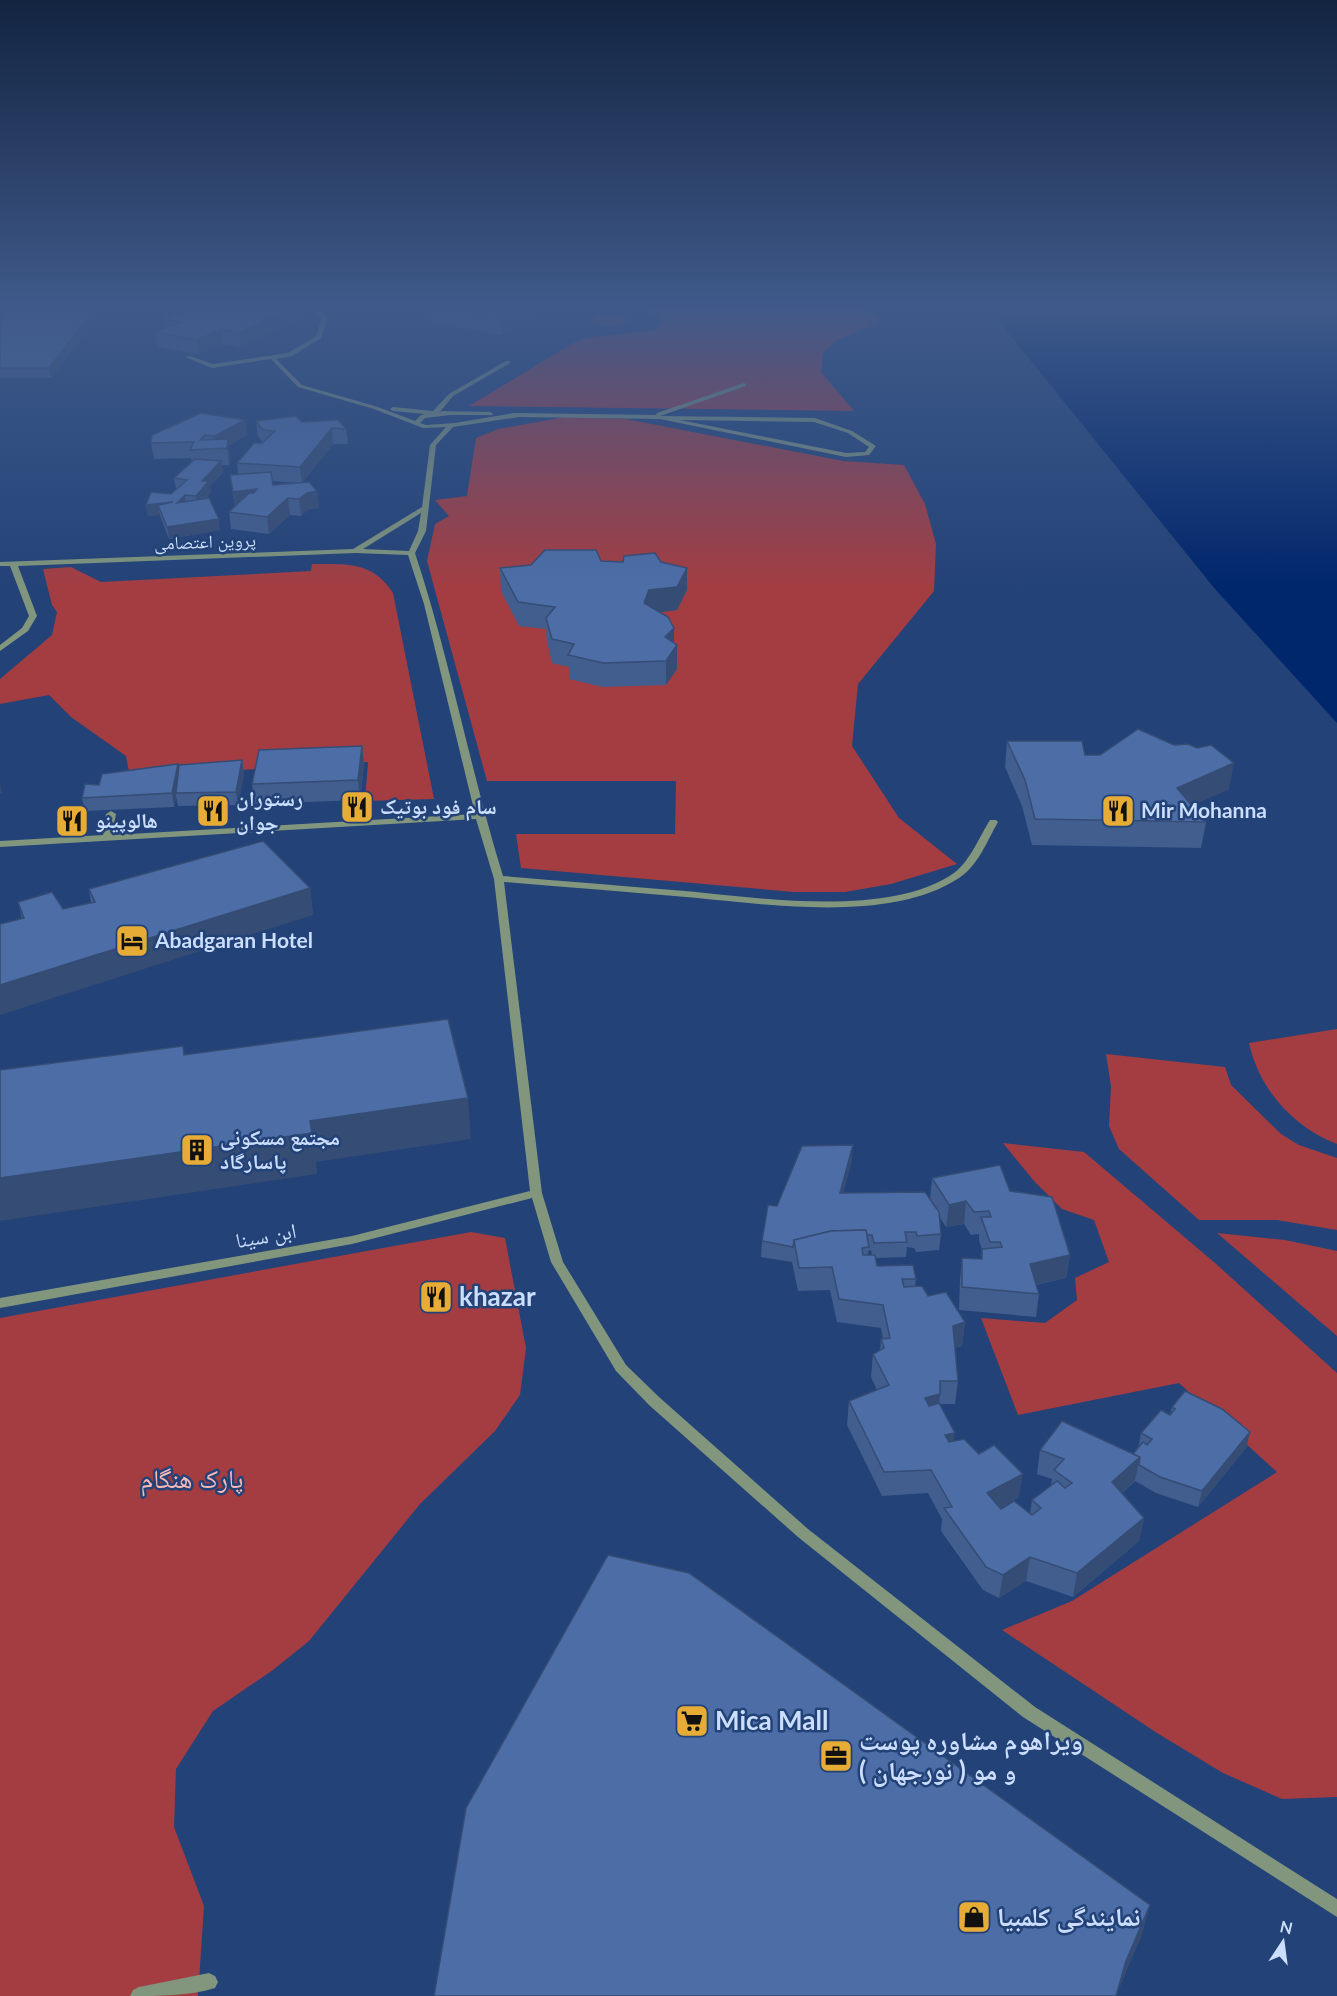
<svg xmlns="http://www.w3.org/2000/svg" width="1337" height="1996" viewBox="0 0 1337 1996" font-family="Lato,'Noto Naskh Arabic',sans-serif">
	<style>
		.green { fill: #a43d42 }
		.water { fill: #00266b }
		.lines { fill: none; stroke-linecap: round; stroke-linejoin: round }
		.minor { fill: #81967d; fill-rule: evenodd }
		.wall { fill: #415e8f; fill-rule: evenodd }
		.shaded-wall { fill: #354c74 }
		.building { fill: #4c6da6; stroke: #354c74; stroke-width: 1.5 }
		.labels { text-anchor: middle; stroke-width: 5; stroke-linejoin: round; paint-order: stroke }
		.far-street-label { font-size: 18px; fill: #cbdefe; stroke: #234277 }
		.poi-label { font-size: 21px; font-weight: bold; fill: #cbdefe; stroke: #234277; text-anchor: start }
		.street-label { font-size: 21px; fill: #cbdefe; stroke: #234277 }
		.near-poi-label { font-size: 26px; font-weight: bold; fill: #cbdefe; stroke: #234277; text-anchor: start }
		.near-park-label { font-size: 26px; fill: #fab9b7; stroke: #234277 }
	</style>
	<rect width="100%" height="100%" fill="#234277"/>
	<!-- green -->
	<g class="green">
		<path d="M643,309h223l13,9 -3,6 -41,17 -12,12 -2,19 33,39 -385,-5 104,-63 14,-5 69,-8 6,-10z"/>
		<path d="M607,314l18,2 6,5 -19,6 -20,-5 4,-6z"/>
		<path d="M565,417l61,2 217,42 61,4 21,39 11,40 -2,47 -76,93 -6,62 47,72 58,46 -66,20 -46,8h-51l-273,-24 -5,-34h159l1,-53h-189l-60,-220 8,-37 14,-8 -14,-16 32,-4 9,-58 22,-9z"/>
		<path d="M312,564c34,0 61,-3 81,29l41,206 -69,2 3,-39 -238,15 -4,-21 -55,-39 -22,-22 -49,9v-25l52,-44 5,-23 -5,-7 -9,-36 28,-2 30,15 210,-11z"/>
		<path d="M1337,1029v115c-44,-17 -78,-55 -88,-101z"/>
		<path d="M1106,1054l119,13 6,18 50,49 18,11 38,13v72l-60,-10h-78l-80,-71 -10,-23 2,-40z"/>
		<path d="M1003,1143l81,9 131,111 122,110v424l-55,2 -59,-26 -66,-40 -155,-103 70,-29 205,-129 -98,-89 -161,32 -37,-97 64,5 32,-23 -2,-22 34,-16 -15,-42 -32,-11 -28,-28z"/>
		<path d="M471,1232l34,6 21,110 -6,47 -25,36 -75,73 -111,137 -36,29 -60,41 -37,58 -2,58 30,79 -6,90h-198v-678z"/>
		<path d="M1217,1233l68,7 52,11v85z"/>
	</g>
	<!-- water -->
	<path class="water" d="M989,309h348v414l-122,-134z"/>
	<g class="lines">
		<!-- minor -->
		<g class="minor">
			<path d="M313,309h6l9,9 -7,20 -29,18 -16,3 26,26 76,22 37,14 6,-6 4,-1 -32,-3 -3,-2 3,-2 40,4 16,-17 57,-33h4v2l-57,33 -14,17 3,-2 48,1 3,2 -1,1h-42l-25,3 -5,5 6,2 29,-2 59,-10 142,2 1,-2 87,-30 2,1v2l-86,30 155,2 37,13 24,15 -7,9 -23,2 -186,-38 -141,-2 -66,10 -17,18 -10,86 -11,22c35,106 55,216 88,323 61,5 122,10 182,15 75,7 205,27 269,-18 17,-13 25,-36 36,-53h6l2,2c-11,19 -20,44 -39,56 -70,46 -193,26 -273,19 -61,-5 -121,-10 -182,-15l38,311 21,69 63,103 33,32 149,132 227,178 302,192v18l-314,-200 -225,-180 -149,-132 -33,-34 -65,-109 -19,-64 -180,46 -352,64v-10l352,-62 178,-45 -36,-312 -18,-60 -476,28v-6l103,-6 3,-21 5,-3 5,3 -4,21 363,-21 -51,-210 -16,-49 -53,-2 -337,13 19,50 -9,15 -28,20v-6l22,-17 7,-12 -19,-50h-10v-4l353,-13 69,-42 8,-62 16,-18 -23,1 -49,-19 -76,-22 -27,-28 -59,9 -27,-11 5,-1 23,8 75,-11 28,-17 6,-18zM680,420l134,2 34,11 21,14 -4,5 -19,1zM421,513l-3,18 -9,20 -46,-2z"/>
			<path d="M209,1973l6,3 3,6 -3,6c-26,8 -57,8 -85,8l3,-6 6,-3z"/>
		</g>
	</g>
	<!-- wall -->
	<g class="wall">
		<path d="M0,309h103l-52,69h-51z"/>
		<path d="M162,309h136l1,11 -58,27 -18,-3 -24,10 -42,-7 -2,-15 10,-4z"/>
		<path d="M430,309h119l-47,26 -71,-12z"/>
		<path d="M201,413l46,22 -19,11 2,9 -1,10h-7l1,7 -13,14 1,7 -6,6 15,31 -51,9 -9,-24 -12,1 -2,-11 25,-11 5,-5 -2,-11 18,-16 -1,-4 -37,1 -3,-16z"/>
		<path d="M256,421l46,1 44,7 2,15h-15l-31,39 15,8 2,17 -10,1 -8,7 -11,-1 -21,19 -38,-5 -2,-17 6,-6 -5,-31 8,-1 -1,-11 26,-20 -5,-7zM272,481l27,2 -26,2z"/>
		<path d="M601,561l60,1 26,6v22l-10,20 -17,2 14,16v15l3,2v24l-11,16 -63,2 -34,-8v-12l-17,-4 -5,-22 -1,-12 -27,-3 -18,-35 -1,-23z"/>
		<path d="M1007,741l78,14h15l74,-10 55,44 -37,16 14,17 -5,26 -169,-3 -10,-39 -17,-39z"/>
		<path d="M362,746l2,19 -4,35 -106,4 -2,-20z"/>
		<path d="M242,760l2,14 -6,31 -60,1 -2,-9 -2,10 -89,4 -3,-13 17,-13 80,-18z"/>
		<path d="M310,888l3,27 -291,4 -4,-17 45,7 28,-6 -2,-14z"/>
		<path d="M852,1160l-9,33 87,7 2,-22 78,13 60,64 -4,23 -30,7 3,9 -3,23 -77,-7 1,-30 2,-22 19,1 1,-9 -3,-10v-6l-8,1 -7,-11 -18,3 -7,-11 2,18 -2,16 -23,2 -2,-4 -7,-1 -1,10 -31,1 2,8 39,13 -1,7 50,36 -3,24 -7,2 3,33 -3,23h-15l14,37 65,56 -19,11 1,1 29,4 2,-13 19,-15 1,-6 -15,-5 3,-24 93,4 5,-5 3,-16 29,-18 2,-8 78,25 -4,16 -48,59 -42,-14 -21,-12 -13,12 22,25 -5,23 -66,56 -47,-16 -27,17 -16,-8 -42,-59 1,-12 -14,-26 -46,3 -35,-71 2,-24 28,-11 -6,-13 2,-23 7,-4 1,-11h2l-2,-11 -44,-6 -7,-32 -32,1 -6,-29 -31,-5 1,-16 15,-35zM871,1250l1,5h-4v-4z"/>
	</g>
	<!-- shaded-wall -->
	<g class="shaded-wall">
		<path d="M94,309h9l-52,69 -2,-10z"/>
		<path d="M289,309h9l1,11 -58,27 -2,-15z"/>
		<path d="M515,309h34l-47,26 -1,-19z"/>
		<path d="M221,329l2,15 -24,10 -2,-14z"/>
		<path d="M245,420l2,15 -19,11 2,9 -1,10 -2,-17 -10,1 -2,-13z"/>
		<path d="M332,428l1,16 -31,39 -2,-16z"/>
		<path d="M221,461l2,11 -13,14 1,7 -13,14 -2,-11 6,-15z"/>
		<path d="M257,489l2,17 -24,3 -2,-17z"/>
		<path d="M317,491l2,17 -10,1 -8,7 -2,-17 8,-6z"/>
		<path d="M185,495l1,12 -9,-4z"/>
		<path d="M288,498l2,17 -21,19 -2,-17z"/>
		<path d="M173,502l-15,3 2,10 -12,1 -2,-11z"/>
		<path d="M219,519l1,11 -51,9 -2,-12z"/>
		<path d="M687,568v22l-10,20 -28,4 -5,-11 5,-13z"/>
		<path d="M674,628v21l3,-4v24l-11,16v-24l-1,-24z"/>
		<path d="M362,746l2,19 -4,35 -2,-20z"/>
		<path d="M242,760l2,14 -6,31 -2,-13z"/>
		<path d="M1234,763l-5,26 -56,25 4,-26z"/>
		<path d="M178,764l2,13 -4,16v4l-2,10 -2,-14z"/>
		<path d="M0,783l2,10 -2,1z"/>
		<path d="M310,888l3,27 -313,100v-30z"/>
		<path d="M468,1098l3,41 -155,23 1,12 -317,47v-43l310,-57z"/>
		<path d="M853,1145l-1,15 -13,49 1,-16z"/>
		<path d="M966,1201l-2,23 -18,3 3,-22z"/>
		<path d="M1070,1255l-4,23 -40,9 4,-23z"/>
		<path d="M965,1322l-3,24 -12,3 3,-23z"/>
		<path d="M940,1394l-2,23 -15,4 2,-23z"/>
		<path d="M1250,1432l-4,16 -48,59 4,-16z"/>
		<path d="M955,1433l-3,24 -7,-22z"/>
		<path d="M1140,1457l-5,23 -27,26 4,-24z"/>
		<path d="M1023,1474l-4,23 -35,20 3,-24z"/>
		<path d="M1144,1518l-5,23 -66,56 4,-24z"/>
		<path d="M1030,1557l-4,24 -27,17 4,-23z"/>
		<path d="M1150,1905l-8,30 -26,61 10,-35z"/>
	</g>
	<!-- building -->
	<g class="building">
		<path d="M0,309h94l-45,59h-49z"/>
		<path d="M172,309h117l-50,23 -18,-3 -24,11 -42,-8 25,-10 -16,-3 16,-7z"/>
		<path d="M459,309h56l-14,7z"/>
		<path d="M201,413l44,7 -30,16 -10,-1 -5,5 28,-1 -1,9 -37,2 4,-8 -43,1 1,-8z"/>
		<path d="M296,416l6,6 36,-2 8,9 -14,-1 -32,39 -63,-4 17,-20h8l13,-12 -12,-1 -7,-9z"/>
		<path d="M195,459l26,2 -19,20h7l-13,15 -11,-1 -8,8 32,-5 10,21 -52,8 -9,-22 15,-3 -27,3 5,-13 20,2 16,-14 -13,-2z"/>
		<path d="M271,472l2,13 36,-3 8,9 -10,2 -8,6 -11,-1 -21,19 -38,-5 20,-19h5l3,-4 -24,3 -3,-17z"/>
		<path d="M545,550h51l5,11 22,1 1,-6 31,-3 6,9 26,6 -10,19 -28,3 -5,13 24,14 6,11 -9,9 12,8 -11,16 -63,2 -35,-8 6,-11 -22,-5 -6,-21 9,-11 -37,-5 -18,-34 31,-3z"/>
		<path d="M1138,729l36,16 14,-1 9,4 14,-3 23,18 -57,25 29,34 -171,-3 -10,-39 -18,-39h75l3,14h15z"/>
		<path d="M362,746l-4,34 -106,4 7,-34z"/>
		<path d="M242,760l-6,32 -60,1 3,-28z"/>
		<path d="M178,764l-6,29 -90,5 3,-14 14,1 3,-11z"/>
		<path d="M263,841l47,47 -310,97v-61l24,-6 -6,-16 34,-10 11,17 32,-7 -6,-13z"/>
		<path d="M448,1019l20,79 -158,23 2,12 -312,45v-108l183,-24 1,9z"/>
		<path d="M853,1145l-13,48 85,-1 14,20 2,22 -24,2 -1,-4h-11l2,10 -33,1 -2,-8h-5l-1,-5 -35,1 -37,9 -1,7 -31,-6 6,-36 9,1 25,-60z"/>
		<path d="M1000,1165l10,26 42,6 18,58 -40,9 9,30 -77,-7v-29l20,1v-10l20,-2 -2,-5h-10l-9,-25h10l-2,-6 -15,1 -8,-11 -17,4 -17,-27z"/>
		<path d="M866,1230l3,17 -7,1 1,7h12l2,11 36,-1 3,14h-14l2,8 18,-1 6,10 18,-4 19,30 -12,4 5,55h-18v13l-15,4 4,8 10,-3 16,30 -10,2 4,7 15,-3 15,15 15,-9 29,29 -36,19 14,16 13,-8 18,14 9,-7 -9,-8 25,-19 8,7 7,-5 -18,-13 10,-11 -24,-9 22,-29 78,36 -28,25 32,36 -67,55 -47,-16 -27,18 -17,-8 -42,-59 8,-1 -21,-37 -47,2 -35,-71 40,-16 -16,-31 11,-6 -3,-9 9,-1 -7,-33 -44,-6 -7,-32 -33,1 -5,-28 37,-9z"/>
		<path d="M1185,1391l37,18 28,23 -48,59 -42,-14 -21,-12 1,-8 -7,-3 10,-12 4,3 5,-6 -11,-6 20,-23 9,5 5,-6 -3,-2z"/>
		<path d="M608,1555l81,18 461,332 -24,56 -10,35h-682l32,-188z"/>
	</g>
	<!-- sky -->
	<linearGradient id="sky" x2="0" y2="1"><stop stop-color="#132441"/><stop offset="0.52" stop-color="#3f5a8a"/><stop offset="1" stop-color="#3f5a8a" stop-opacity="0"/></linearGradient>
	<rect width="1337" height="589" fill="url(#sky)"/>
	<!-- icons -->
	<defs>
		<symbol id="restaurant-square" viewBox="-11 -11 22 22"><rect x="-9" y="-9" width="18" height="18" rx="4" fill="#e7ac36" stroke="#234277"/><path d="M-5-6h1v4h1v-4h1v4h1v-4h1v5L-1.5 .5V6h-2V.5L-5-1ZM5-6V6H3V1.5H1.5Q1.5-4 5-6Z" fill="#111"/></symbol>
		<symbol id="hotel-square" viewBox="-11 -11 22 22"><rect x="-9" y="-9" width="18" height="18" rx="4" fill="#e7ac36" stroke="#234277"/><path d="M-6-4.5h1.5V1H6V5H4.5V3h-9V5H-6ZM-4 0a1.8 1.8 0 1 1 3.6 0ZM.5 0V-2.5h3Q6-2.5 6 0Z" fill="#111"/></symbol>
		<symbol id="building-square" viewBox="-11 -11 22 22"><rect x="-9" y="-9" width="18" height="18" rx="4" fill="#e7ac36" stroke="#234277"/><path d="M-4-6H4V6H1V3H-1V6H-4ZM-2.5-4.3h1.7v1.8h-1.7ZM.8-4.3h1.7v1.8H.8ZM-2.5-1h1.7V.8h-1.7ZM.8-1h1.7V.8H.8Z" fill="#111"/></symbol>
		<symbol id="supermarket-square" viewBox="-11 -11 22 22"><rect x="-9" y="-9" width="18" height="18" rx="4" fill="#e7ac36" stroke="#234277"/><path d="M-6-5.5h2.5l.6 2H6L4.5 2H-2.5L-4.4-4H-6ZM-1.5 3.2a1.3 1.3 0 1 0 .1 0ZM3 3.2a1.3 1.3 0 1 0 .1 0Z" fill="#111"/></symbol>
		<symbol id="office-square" viewBox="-11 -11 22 22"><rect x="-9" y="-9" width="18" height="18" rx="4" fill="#e7ac36" stroke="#234277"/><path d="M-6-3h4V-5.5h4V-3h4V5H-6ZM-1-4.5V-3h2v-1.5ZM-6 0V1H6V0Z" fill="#111"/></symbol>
		<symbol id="shop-square" viewBox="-11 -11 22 22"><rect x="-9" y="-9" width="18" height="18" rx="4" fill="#e7ac36" stroke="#234277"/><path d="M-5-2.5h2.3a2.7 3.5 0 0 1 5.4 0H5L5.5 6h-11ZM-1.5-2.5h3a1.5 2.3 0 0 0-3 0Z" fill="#111"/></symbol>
	</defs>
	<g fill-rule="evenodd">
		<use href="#restaurant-square" x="338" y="788" width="38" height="38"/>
		<use href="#restaurant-square" x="194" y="792" width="38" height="38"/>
		<use href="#restaurant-square" x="1099" y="792" width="38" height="38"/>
		<use href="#restaurant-square" x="53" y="802" width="38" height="38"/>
		<use href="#hotel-square" x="113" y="922" width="38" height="38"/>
		<use href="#building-square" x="178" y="1131" width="38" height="38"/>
		<use href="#restaurant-square" x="417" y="1278" width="38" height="38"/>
		<use href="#supermarket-square" x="673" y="1702" width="38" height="38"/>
		<use href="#office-square" x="817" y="1737" width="38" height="38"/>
		<use href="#shop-square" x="955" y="1898" width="38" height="38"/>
	</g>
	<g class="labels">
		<!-- far-street labels -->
		<g class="far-street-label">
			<text transform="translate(205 542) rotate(-2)" y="6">پروین اعتصامی</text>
		</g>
		<!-- poi labels -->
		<g class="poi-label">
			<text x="236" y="806">رستوران<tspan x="236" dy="24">جوان</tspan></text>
			<text x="380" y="814">سام فود بوتیک</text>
			<text x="1141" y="818">Mir Mohanna</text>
			<text x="95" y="828">هالوپینو</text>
			<text x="155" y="948">Abadgaran Hotel</text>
			<text x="220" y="1145">مجتمع مسکونی<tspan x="220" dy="24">پاسارگاد</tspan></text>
		</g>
		<!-- street labels -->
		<g class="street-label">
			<text transform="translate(266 1236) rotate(-10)" y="7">ابن سینا</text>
		</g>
		<!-- near-poi labels -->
		<g class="near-poi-label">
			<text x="459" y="1306">khazar</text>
			<text x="715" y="1730">Mica Mall</text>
			<text x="859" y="1750">ویراهوم مشاوره پوست<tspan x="859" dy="30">و مو ( نورجهان )</tspan></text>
			<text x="997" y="1926">نمایندگی کلمبیا</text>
		</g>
		<!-- near-park labels -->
		<g class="near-park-label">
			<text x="192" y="1488">پارک هنگام</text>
		</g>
	</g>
	<!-- north arrow -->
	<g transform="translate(1283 1942) rotate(13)" stroke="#234277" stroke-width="4.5" paint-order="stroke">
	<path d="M0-4.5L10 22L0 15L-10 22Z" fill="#cbdefe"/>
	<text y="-9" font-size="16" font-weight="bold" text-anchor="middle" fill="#cbdefe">N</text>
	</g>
</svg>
